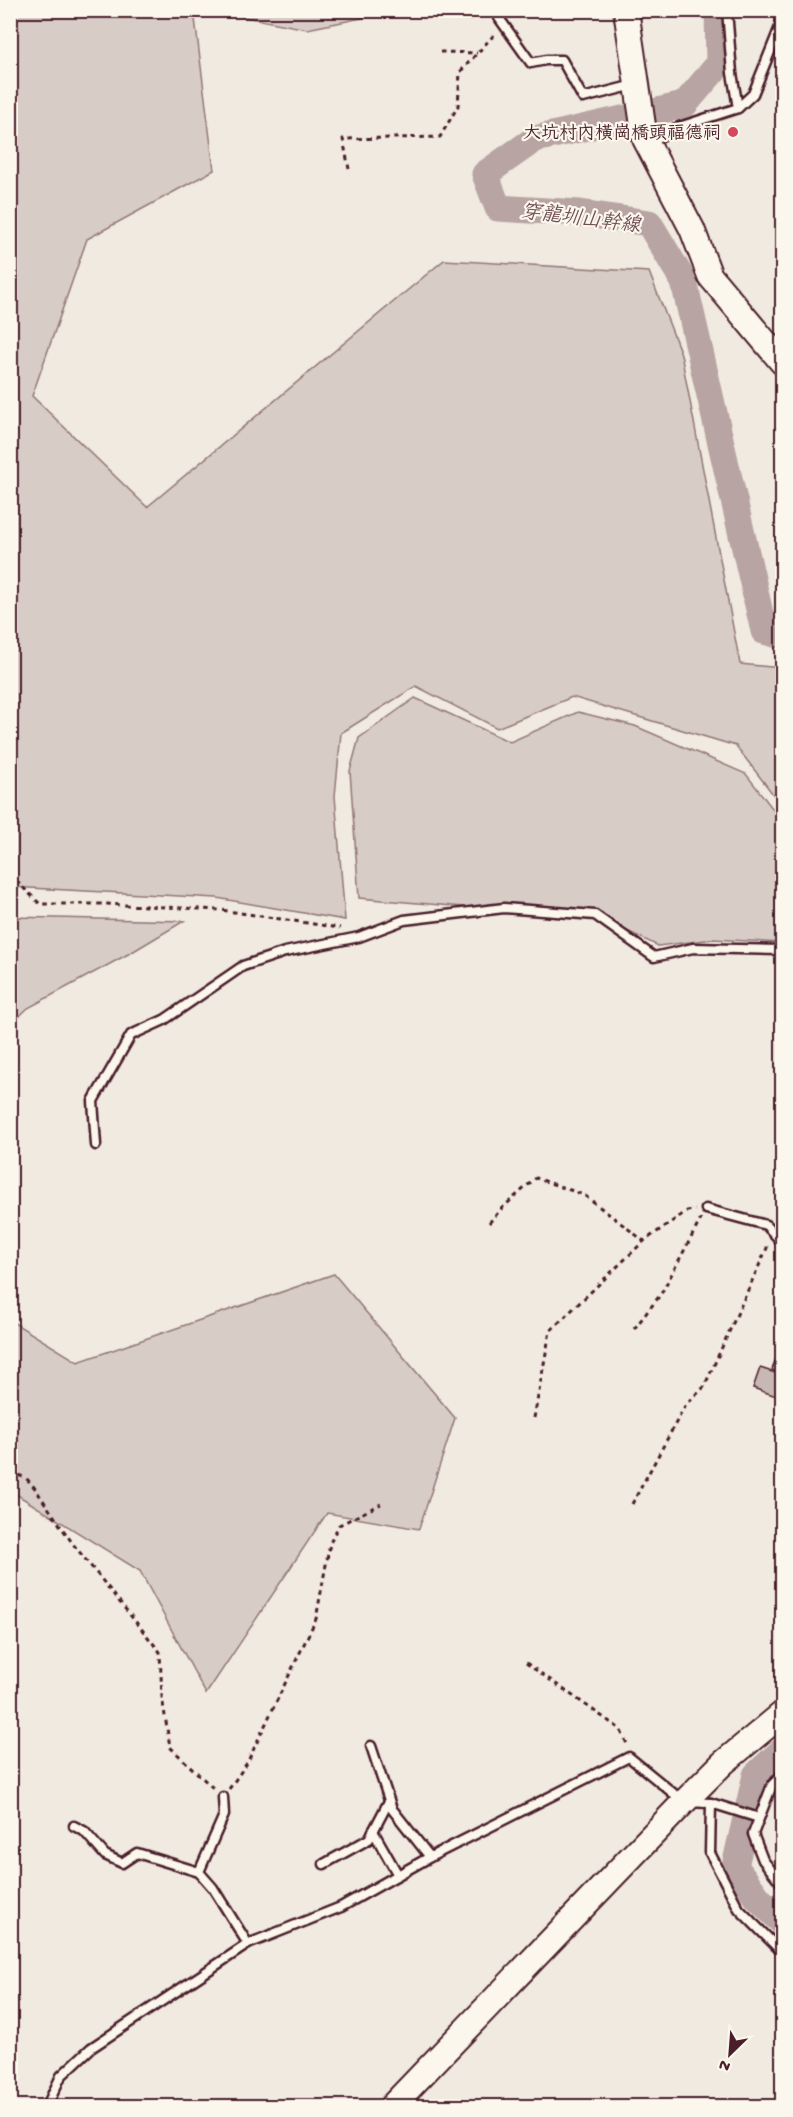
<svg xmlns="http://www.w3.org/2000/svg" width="793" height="2117" viewBox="0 0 793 2117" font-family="'Gochi Hand','LXGW WenKai TC',sans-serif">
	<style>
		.green { fill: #d8ccc6; stroke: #917678; stroke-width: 1.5 }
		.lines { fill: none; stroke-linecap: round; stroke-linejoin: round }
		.river { stroke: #b8a4a2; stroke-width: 27 }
		.building { fill: #c8b8b3; stroke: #4a1f2b; stroke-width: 1.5 }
		.lane-casing { stroke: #4a1f2b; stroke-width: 13 }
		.secondary-casing { stroke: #4a1f2b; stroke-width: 28 }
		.path { stroke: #4a1f2b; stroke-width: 3; stroke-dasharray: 4.5 4.5; stroke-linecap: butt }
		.lane { stroke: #fbf7ec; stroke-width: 8 }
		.secondary { stroke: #fbf7ec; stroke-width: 24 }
		.poi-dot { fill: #d1495b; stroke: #fbf7ec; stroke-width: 2 }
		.labels { text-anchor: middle; stroke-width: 4.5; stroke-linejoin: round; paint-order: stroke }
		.poi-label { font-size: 18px; fill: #4a1f2b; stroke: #fbf7ec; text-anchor: end }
		.water-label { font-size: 20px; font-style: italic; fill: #704e55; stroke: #fbf7ec }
	</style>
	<rect width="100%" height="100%" fill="#f0eae0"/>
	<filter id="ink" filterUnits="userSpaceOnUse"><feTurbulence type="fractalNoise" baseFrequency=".0167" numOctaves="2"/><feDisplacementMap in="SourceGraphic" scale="12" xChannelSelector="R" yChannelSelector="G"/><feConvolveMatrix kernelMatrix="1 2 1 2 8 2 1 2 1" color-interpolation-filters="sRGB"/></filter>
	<g filter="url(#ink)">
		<!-- green -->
		<g class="green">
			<path d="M10,11h184l20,159 -127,69 -55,157 115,111 297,-247 205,12 32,82 59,310 42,4v135l-6,-5 -40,-52 -164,-49 -75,31 -81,-42 -75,47 -6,63 10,124 -128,-22 -206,-11z"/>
			<path d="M213,11h184l-90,18z"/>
			<path d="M441,11h38l-8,9z"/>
			<path d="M415,698l95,44 68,-30 57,14 111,48 36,47v122l-69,-4 -55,7 -55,-27 -244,-21 -9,-127 9,-33z"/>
			<path d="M11,917l173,4 -52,31 -104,56 -17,16z"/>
			<path d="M334,1274l121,144 -36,111 -92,-16 -121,181 -66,-123 -129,-80v-170l67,41z"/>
		</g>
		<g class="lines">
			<!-- river -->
			<g class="river">
				<path d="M718,10l1,54 -35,41 -149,34 -50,35 13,34 82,5 69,10 35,59 80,349 18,5"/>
				<path d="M782,1751l-26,24 -21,91 23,32 24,24"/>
			</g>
		</g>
		<!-- building -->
		<g class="building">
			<path d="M782,1340v34l-10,-4z"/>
			<path d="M760,1368l22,7v23l-29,-10z"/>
		</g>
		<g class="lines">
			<defs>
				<g id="lane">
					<path d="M499,18l32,45 15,-3h16l21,38 51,-13"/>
					<path d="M738,108l15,-14 29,-72"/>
					<path d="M648,143l31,-16 59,-19 -6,-35 -5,-63"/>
					<path d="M96,1145l-3,-44 38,-66 33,-15 79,-54 42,-14 74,-15 45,-17 100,-12 91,7 59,42 39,-9 89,2"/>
					<path d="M706,1209l60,16 16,17"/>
					<path d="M371,1746l21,63 38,48"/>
					<path d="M782,1775l-10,10 -19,49 10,26 19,24"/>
					<path d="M223,1797l1,18 -25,57 14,16 35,56"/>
					<path d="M711,1803l-1,50 29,56 43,43"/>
					<path d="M74,1826l10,5 21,24 17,8 15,-10 62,19"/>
					<path d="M373,1831l25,44"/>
					<path d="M324,1864l45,-25 20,-38"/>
					<path d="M47,2106l14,-30 30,-28 157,-104 93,-37 89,-50 199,-100 55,45 27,1 48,15"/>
				</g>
				<g id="secondary">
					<path d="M626,10l19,129 47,90 18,47 72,86"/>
					<path d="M392,2106l292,-304 39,-39 59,-49"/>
				</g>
			</defs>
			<!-- lane casing -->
			<use href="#lane" class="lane-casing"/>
			<!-- secondary casing -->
			<use href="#secondary" class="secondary-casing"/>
			<!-- path -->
			<g class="path">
				<path d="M440,52l37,1"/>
				<path d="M349,169l-6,-30 97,-2 18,-31 2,-34 33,-36 1,-4"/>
				<path d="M10,875l30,29h67l114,6 119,18"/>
				<path d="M489,1223l13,-15 34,-30 48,17 60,46 43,-30 8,-1"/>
				<path d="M634,1329l27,-35 40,-75"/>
				<path d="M534,1418l16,-87 94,-90"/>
				<path d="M10,1472l16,6 8,9 39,57 87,108 2,45 8,50 44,42"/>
				<path d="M632,1504l53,-98 19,-19 63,-139v-4"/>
				<path d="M526,1663l94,66 8,17"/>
				<path d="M229,1789l18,-26 69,-144 14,-76 9,-18 42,-21"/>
			</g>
			<!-- lane -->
			<use href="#lane" class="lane"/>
			<!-- secondary -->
			<use href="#secondary" class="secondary"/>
		</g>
	</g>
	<!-- markers -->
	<circle class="poi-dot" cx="733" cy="132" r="6"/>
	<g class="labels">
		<!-- poi labels -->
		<g class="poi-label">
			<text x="721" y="138">大坑村內橫崗橋頭福德祠</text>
		</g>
		<!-- water labels -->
		<g class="water-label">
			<text transform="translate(581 217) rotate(7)" y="7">穿龍圳山幹線</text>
		</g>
	</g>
	<!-- margin -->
	<rect width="793" height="2117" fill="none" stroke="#fbf7ec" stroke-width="36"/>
	<rect x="18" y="18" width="757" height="2081" fill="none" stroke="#4a1f2b" stroke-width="2" filter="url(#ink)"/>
	<!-- north arrow -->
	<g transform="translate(730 2054) rotate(205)" stroke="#fbf7ec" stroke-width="4.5" paint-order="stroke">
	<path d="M0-4.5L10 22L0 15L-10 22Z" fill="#4a1f2b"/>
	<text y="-9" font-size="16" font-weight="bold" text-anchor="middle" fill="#4a1f2b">N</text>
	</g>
</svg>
